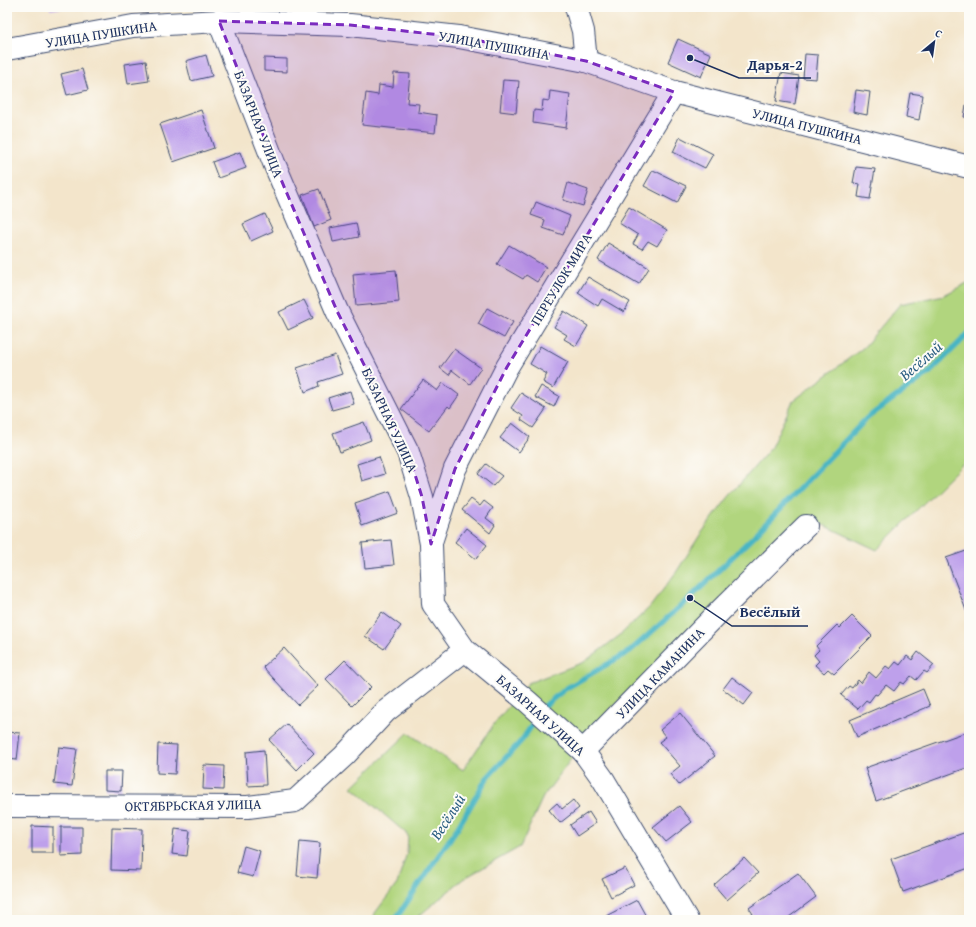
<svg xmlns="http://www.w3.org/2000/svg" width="976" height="927" viewBox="0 0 976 927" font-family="'Gentium Book Plus',serif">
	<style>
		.green { fill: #b1d57e; stroke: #66826e }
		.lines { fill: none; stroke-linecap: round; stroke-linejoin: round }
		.stream { stroke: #48b5c4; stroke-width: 5.5 }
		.building { fill: #bea0eb }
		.street-casing { stroke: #3b4a6e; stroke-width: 24 }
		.street { stroke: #fff; stroke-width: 22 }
		.marked { fill: #7b2cbf; fill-opacity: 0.2; stroke: #7b2cbf; stroke-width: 3; stroke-dasharray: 8 5; stroke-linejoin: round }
		.labels { text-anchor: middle; stroke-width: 4; stroke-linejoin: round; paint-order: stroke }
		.street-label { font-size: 14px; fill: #1b2f5e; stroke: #fdfcf7 }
		.water-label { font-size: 15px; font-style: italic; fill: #2b5e82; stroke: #fdfcf7 }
		.leader { fill: none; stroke: #1b2f5e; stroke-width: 1.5 }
		.callout-dot { fill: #1b2f5e; stroke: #fdfcf7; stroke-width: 1.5 }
		.callout-label { font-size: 15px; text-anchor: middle; font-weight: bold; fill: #1b2f5e; stroke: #fdfcf7; stroke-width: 4; stroke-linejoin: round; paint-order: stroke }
	</style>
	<rect width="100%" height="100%" fill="#fdfcf7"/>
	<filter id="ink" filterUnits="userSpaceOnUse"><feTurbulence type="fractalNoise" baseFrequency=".025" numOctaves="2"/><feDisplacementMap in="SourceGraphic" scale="8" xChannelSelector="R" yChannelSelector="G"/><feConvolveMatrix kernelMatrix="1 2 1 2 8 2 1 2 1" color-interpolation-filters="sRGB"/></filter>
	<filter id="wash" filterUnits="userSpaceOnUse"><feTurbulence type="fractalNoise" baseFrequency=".012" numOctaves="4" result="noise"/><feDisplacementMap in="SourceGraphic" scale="16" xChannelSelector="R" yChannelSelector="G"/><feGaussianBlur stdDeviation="0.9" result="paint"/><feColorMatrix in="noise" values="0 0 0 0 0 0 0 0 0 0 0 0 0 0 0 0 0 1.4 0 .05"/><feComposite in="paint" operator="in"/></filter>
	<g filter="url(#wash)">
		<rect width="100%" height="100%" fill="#f3e5cb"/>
		<!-- green -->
		<path class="green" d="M969,282v176l-92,92 -51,-24 -23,-6 -203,200 -57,77 -23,50 -57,32 -49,41h-41l2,-7 22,-29 10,-31 1,-18 -56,-48 56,-54 55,37 31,-46 34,-41 56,-21 35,-26 31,-29 27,-36 23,-36 27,-36 43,-50 23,-48 71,-54 36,-43 44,-9z"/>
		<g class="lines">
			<!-- stream -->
			<g class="stream">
				<path d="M542,708l23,-19 65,-38 60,-53 65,-63 112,-117 63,-46 39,-39"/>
				<path d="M395,920l63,-93 29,-49 35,-38 16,-24"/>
			</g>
		</g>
		<g id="blocks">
			<!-- building -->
			<g class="building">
				<path d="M50,7h14v1l-14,2z"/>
				<path d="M678,39l33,15 -10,23 -33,-15z"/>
				<path d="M805,54l13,1 -2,24 -13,-1z"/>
				<path d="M206,55l6,21 -21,5 -5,-20z"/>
				<path d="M264,58l23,1v13l-23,-1z"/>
				<path d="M146,61l3,20 -21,3 -3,-20z"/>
				<path d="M82,69l6,21 -21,5 -6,-21z"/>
				<path d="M394,73l16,1 -3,29 12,1 -1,8 19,3 -2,18 -73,-8 4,-32 12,2 1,-10 14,2z"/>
				<path d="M781,73l18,3 -4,28 -19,-3z"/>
				<path d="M503,80l16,1 -3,32 -16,-2z"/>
				<path d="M856,90l14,2 -3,23 -14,-3z"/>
				<path d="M550,91l20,3 -4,34 -33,-5 1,-13 8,1 1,-11 6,1z"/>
				<path d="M910,93l13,2 -4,25 -13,-3z"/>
				<path d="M966,105l3,1v12l-5,-1z"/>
				<path d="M201,110l13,38 -41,14 -13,-38z"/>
				<path d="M680,137l33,17 -8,14 -32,-16z"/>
				<path d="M240,152l6,16 -28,10 -6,-16z"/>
				<path d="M856,167l19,2 -5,30 -12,-2 2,-13 -7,-1z"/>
				<path d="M653,170l33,16 -9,17 -33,-17z"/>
				<path d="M568,183l20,7 -5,16 -20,-6z"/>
				<path d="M319,189l12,31 -17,7 -12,-32z"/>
				<path d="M536,202l34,14 -7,19 -20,-7 2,-8 -14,-5z"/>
				<path d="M629,207l38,23 -10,16 -9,-5 -6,8 -9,-5 5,-9 -19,-12z"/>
				<path d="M265,214l8,17 -22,10 -8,-17z"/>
				<path d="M356,223l3,14 -26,5 -3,-14z"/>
				<path d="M608,243l41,25 -10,16 -41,-24z"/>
				<path d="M509,245l37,22 -9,15 -11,-7 -3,4 -26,-15z"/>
				<path d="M396,270l3,32 -43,4 -3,-32z"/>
				<path d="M588,277l42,25 -6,10 -22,-13 -4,7 -20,-13z"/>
				<path d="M304,300l9,18 -25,12 -9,-18z"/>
				<path d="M487,308l26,14 -9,16 -26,-14z"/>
				<path d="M564,311l24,15 -12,20 -12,-7 3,-4 -13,-8z"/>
				<path d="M540,346l28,16 -15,26 -10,-6 4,-8 -17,-10z"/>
				<path d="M454,349l27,19 -11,16 -18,-14 -3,5 -9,-7z"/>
				<path d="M335,355l7,19 -24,8 1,4 -14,6 -8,-24z"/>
				<path d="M423,380l14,11 6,-8 16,12 -9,13 -2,-2 -19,25 -28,-22z"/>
				<path d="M541,386l18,10 -5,11 -19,-10z"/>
				<path d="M350,391l4,13 -22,6 -4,-12z"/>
				<path d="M521,393l25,16 -13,19 -12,-8 2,-4 -12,-8z"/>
				<path d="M364,422l7,18 -31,12 -7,-19z"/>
				<path d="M512,423l18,14 -11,15 -19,-14z"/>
				<path d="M379,457l6,17 -23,7 -5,-17z"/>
				<path d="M486,464l16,12 -9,10 -15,-12z"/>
				<path d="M390,491l8,22 -36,13 -7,-23z"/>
				<path d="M471,499l9,7 4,-5 9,7 -7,10 9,7 -5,8 -28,-23z"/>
				<path d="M466,528l21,17 -11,14 -21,-17z"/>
				<path d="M391,540l3,25 -29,3 -3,-25z"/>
				<path d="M969,550v68l-23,-60z"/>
				<path d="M382,612l19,14 -17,23 -19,-13z"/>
				<path d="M852,616l20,20 -38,38 -6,-5 -4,4 -9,-8 4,-4 -5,-6 5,-5 -3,-4 21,-21 3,3z"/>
				<path d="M284,648l34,38 -20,19 -35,-38z"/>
				<path d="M918,652l16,13 -7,8 -3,-2 -8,9 -5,-4 -7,8 -3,-2 -7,9 -8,-6 -9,10 -2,-1 -6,8 -3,-2 -8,9 -17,-14 8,-9 3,2 6,-8 3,3 8,-11 7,6 10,-12 4,3 6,-7 4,3 7,-9 5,4z"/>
				<path d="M345,660l26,27 -19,19 -26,-27z"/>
				<path d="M732,677l21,16 -9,12 -21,-16z"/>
				<path d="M923,689l7,17 -73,31 -7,-17z"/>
				<path d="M680,713l35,43 -36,29 -9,-11 10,-8 -21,-24 7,-5 -6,-7z"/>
				<path d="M287,724l27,29 -17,17 -28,-30z"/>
				<path d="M969,731v36l-93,34 -11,-33z"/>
				<path d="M7,732l13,1 -3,27 -10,-1z"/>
				<path d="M158,744l19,1 -2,29 -18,-1z"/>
				<path d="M59,747l18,2 -5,37 -18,-2z"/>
				<path d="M264,750l2,35 -18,1 -2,-34z"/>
				<path d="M204,765l20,1 -1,24 -20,-1z"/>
				<path d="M105,771h17l-1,20 -16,-1z"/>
				<path d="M573,800l6,8 -19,15 -11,-13 8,-7 5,6z"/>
				<path d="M679,806l13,16 -26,20 -13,-15z"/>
				<path d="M589,812l7,11 -19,13 -7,-11z"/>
				<path d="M32,826l21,1v26h-21z"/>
				<path d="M61,827h21v28l-21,1z"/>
				<path d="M112,828l30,1 -1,42 -30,-1z"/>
				<path d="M175,829l15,2 -3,25 -15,-2z"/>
				<path d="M969,831v37l-66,24 -12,-33z"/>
				<path d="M300,841l20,2 -3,35 -20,-2z"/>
				<path d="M244,846l16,5 -7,26 -16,-4z"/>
				<path d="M744,858l14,15 -31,27 -13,-15z"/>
				<path d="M625,868l9,17 -23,12 -9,-18z"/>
				<path d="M798,873l18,24 -31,23h-34l-2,-3 4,-3 -4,-6z"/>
				<path d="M637,900l11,20h-40l-2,-4z"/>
			</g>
		</g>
	</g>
	<g filter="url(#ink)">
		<use href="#blocks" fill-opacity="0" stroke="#3b4a6e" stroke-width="1"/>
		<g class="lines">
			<defs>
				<g id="street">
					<path d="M576,7l7,24 3,30"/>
					<path d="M219,21l55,142 63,148 71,141 14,45 9,47 2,60 32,46 62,51 56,50 20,28 84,141"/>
					<path d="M7,49l126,-23 86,-5 131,4 109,12 127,24 88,31 295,75"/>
					<path d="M431,542l24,-73 52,-102 167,-275"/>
					<path d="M583,751l139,-142 84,-83"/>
					<path d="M7,806l241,1 47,-6 49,-45 42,-45 79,-61"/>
				</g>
			</defs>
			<!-- street casing -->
			<use href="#street" class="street-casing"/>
			<!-- street -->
			<use href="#street" class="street"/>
		</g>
	</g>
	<!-- marked area -->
	<path class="marked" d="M219,21l131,4 109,12 127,24 88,31 -167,275 -52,102 -24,75 -9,-47 -14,-45 -71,-141 -63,-148z"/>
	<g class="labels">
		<!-- street labels -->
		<g class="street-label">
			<text transform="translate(101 34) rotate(-9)" y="5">УЛИЦА ПУШКИНА</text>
			<text transform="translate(494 45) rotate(10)" y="5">УЛИЦА ПУШКИНА</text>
			<text transform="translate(259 124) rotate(69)" y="5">БАЗАРНАЯ УЛИЦА</text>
			<text transform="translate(807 126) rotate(14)" y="5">УЛИЦА ПУШКИНА</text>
			<text transform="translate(561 279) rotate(-59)" y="5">ПЕРЕУЛОК МИРА</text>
			<text transform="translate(390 420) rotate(65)" y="5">БАЗАРНАЯ УЛИЦА</text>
			<text transform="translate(660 673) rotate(-46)" y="5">УЛИЦА КАМАНИНА</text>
			<text transform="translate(541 715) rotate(42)" y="5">БАЗАРНАЯ УЛИЦА</text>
			<text transform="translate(193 805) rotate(-1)" y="5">ОКТЯБРЬСКАЯ УЛИЦА</text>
		</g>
		<!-- water labels -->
		<g class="water-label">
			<text transform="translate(921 361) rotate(-41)" y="5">Весёлый</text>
			<text transform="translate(448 817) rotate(-57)" y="5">Весёлый</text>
		</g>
	</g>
	<!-- callouts -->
	<path class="leader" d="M690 58L739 78H811M690 598L732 626H808"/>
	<g class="callout-dot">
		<circle cx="690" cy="58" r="4"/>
		<circle cx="690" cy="598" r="4"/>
	</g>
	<g class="callout-label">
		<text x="775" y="70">Дарья-2</text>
		<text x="770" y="617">Весёлый</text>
	</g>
	<!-- margin -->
	<rect width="976" height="927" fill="none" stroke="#fdfcf7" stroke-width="24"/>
	<!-- north arrow -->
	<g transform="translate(934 42) rotate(29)" stroke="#fdfcf7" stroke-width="3" paint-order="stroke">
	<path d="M0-3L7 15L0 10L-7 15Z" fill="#1b2f5e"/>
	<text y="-6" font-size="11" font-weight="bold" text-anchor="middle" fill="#1b2f5e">С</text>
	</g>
</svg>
